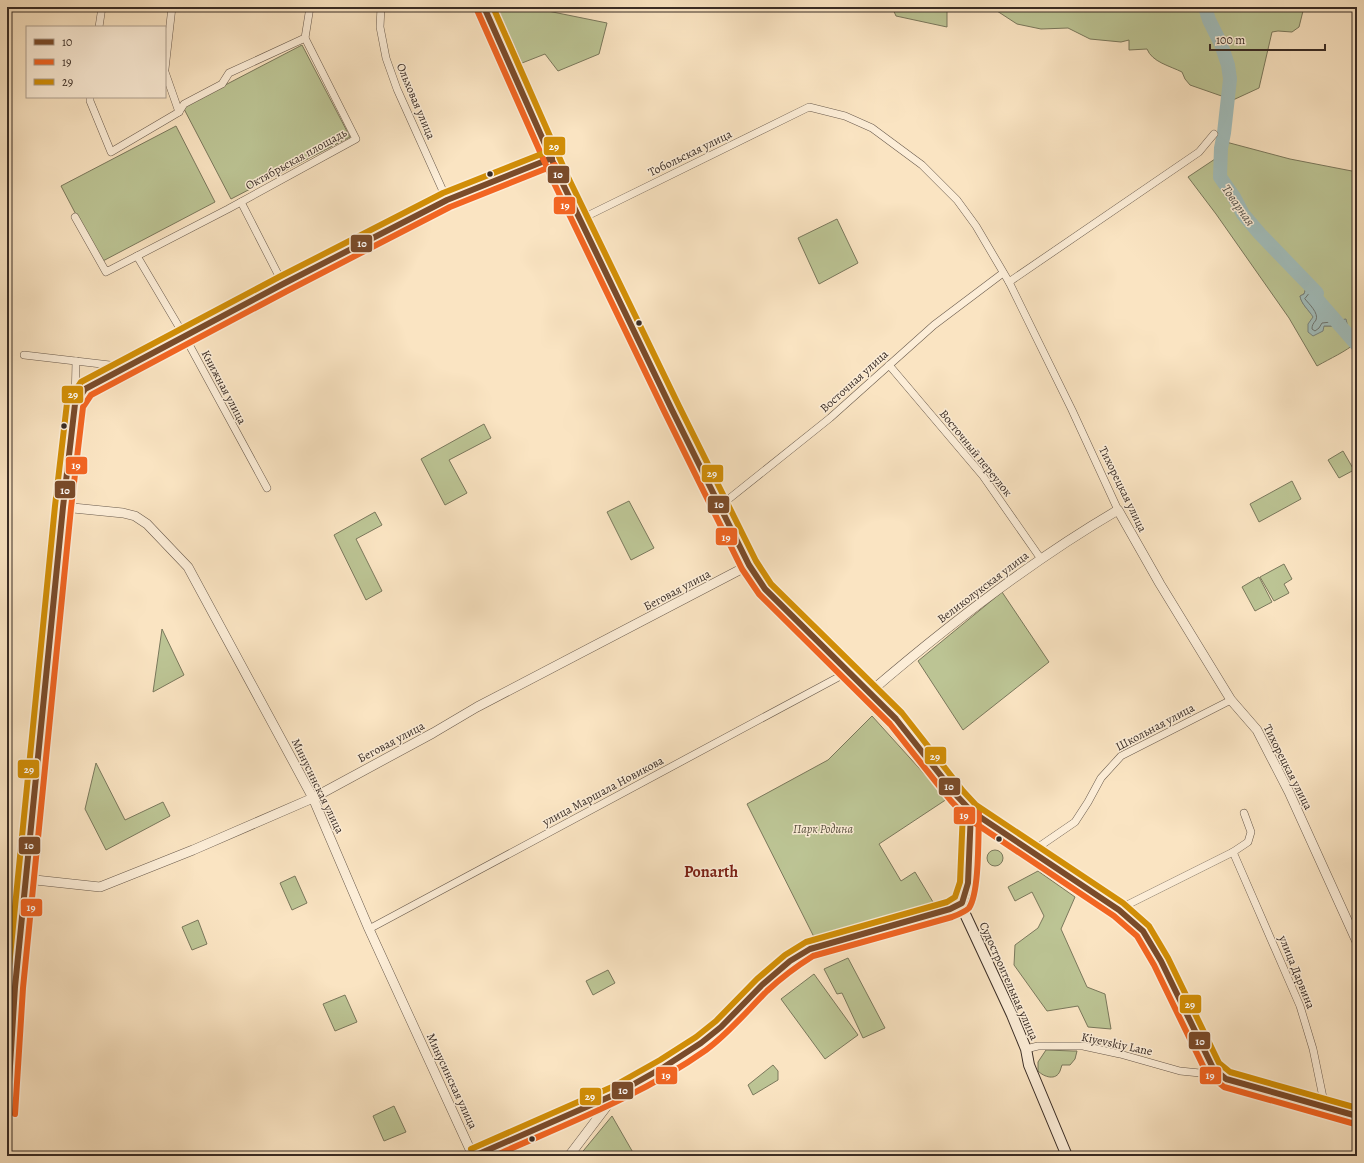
<svg xmlns="http://www.w3.org/2000/svg" width="1364" height="1163" viewBox="0 0 1364 1163" font-family="Alegreya,serif">
	<style>
		.green { fill: #bcc494; stroke: #7a785c; fill-rule: evenodd }
		.water { fill: #a1bdbb; stroke: #77837f }
		.lines { fill: none; stroke-linecap: round; stroke-linejoin: round }
		.shore { stroke: #6d7470; stroke-width: 1 }
		.river { stroke: #a1bdbb; stroke-width: 14 }
		.minor-casing { stroke: #695a4c; stroke-width: 8 }
		.tertiary-casing { stroke: #695a4c; stroke-width: 10 }
		.secondary-casing { stroke: #392c25; stroke-width: 12 }
		.primary-casing { stroke: #392c25; stroke-width: 12 }
		.minor { stroke: #fcedd7; stroke-width: 7 }
		.tertiary { stroke: #fcedd7; stroke-width: 9 }
		.secondary { stroke: #fcedd7; stroke-width: 10 }
		.primary { stroke: #fae4c2; stroke-width: 11 }
		.bus-1-casing { stroke: #fcedd7; stroke-width: 9 }
		.bus-2-casing { stroke: #fcedd7; stroke-width: 9 }
		.bus-3-casing { stroke: #fcedd7; stroke-width: 9 }
		.bus-1 { stroke: #7a4b2a; stroke-width: 6 }
		.bus-2 { stroke: #f26522; stroke-width: 6 }
		.bus-3 { stroke: #d18e07; stroke-width: 6 }
		.bus-dot { fill: #392c25; stroke: #fcedd7; stroke-width: 1.5 }
		.labels { text-anchor: middle; stroke-width: 3; stroke-linejoin: round; paint-order: stroke }
		.street-label { font-size: 12px; fill: #392c25; stroke: #fcedd7 }
		.park-label { font-size: 12px; font-style: italic; fill: #5a5241; stroke: #fcedd7 }
		.water-label { font-size: 13px; font-style: italic; fill: #53504a; stroke: #fcedd7 }
		.district-label { font-size: 16px; font-weight: bold; fill: #7a1f14; stroke: #fcedd7 }
		.line-badge { stroke: #fcedd7; stroke-width: 1.5 }
		.badge-label { font-size: 11px; text-anchor: middle; font-weight: bold; fill: #fff }
	</style>
	<rect width="100%" height="100%" fill="#fae4c2"/>
	<filter id="stains"><feTurbulence type="fractalNoise" baseFrequency=".005" numOctaves="4"/><feColorMatrix values="0 0 0 0 .2 0 0 0 0 .09 0 0 0 0 .02 0 0 0 .5 -.17"/></filter>
	<radialGradient id="worn" r=".72"><stop offset=".6" stop-color="#630" stop-opacity="0"/><stop offset="1" stop-color="#630" stop-opacity=".3"/></radialGradient>
	<!-- green -->
	<g class="green">
		<path d="M497,7h31l79,16 -8,31 -41,17 -13,-17 -23,9z"/>
		<path d="M892,7h55v20l-51,-11z"/>
		<path d="M964,7h340l-5,20 -7,5 -14,-1 -6,1 -13,56 -26,12 -43,-15 -5,-6 -3,-7c-12,-6 -30,-10 -35,-23l-18,1v-10l-8,2 -31,-3 -22,-11 -27,1 -24,-5 -20,-13h-17z"/>
		<path d="M302,45l48,92 -119,62 -48,-92z"/>
		<path d="M176,126l39,76 -114,60 -40,-76z"/>
		<path d="M1226,142l64,17 67,13v170c-12,10 -26,16 -40,24l-28,-48 -73,-104 -28,-37 27,-18zM1306,288l11,5 3,6 7,6 3,7 10,8 1,8 -8,-2h-9c-7,-6 -23,-21 -24,-30l4,-2z"/>
		<path d="M837,219l21,44 -39,21 -21,-46z"/>
		<path d="M484,424l7,14 -42,22 18,33 -22,12 -24,-46z"/>
		<path d="M1343,451l11,19 -15,8 -11,-18z"/>
		<path d="M1292,481l9,18 -42,23 -9,-18z"/>
		<path d="M629,501l25,47 -23,12 -24,-48z"/>
		<path d="M375,512l7,13 -26,14 26,52 -16,9 -32,-65z"/>
		<path d="M1284,564l8,15 -8,5 5,9 -15,8 -14,-24z"/>
		<path d="M1259,577l13,25 -17,9 -13,-24z"/>
		<path d="M1002,592l47,70 -86,68 -45,-69z"/>
		<path d="M162,629l22,46 -31,17z"/>
		<path d="M872,716l75,83 -68,45 22,37 14,-9 21,35 -118,38 -71,-141 81,-44z"/>
		<path d="M96,763l29,57 38,-18 7,14 -64,34 -21,-41z"/>
		<circle cx="995" cy="858" r="8"/>
		<path d="M1038,871l37,26 -14,32 26,58 18,7 6,35 -23,-2 -10,-21 -31,5 -33,-46 1,-20 23,-17 6,-12 -12,-24 -17,9 -7,-14z"/>
		<path d="M295,876l12,27 -15,7 -12,-27z"/>
		<path d="M198,920l9,24 -15,6 -10,-23z"/>
		<path d="M848,958l37,70 -22,10 -21,-45 -5,1 -13,-25z"/>
		<path d="M608,970l7,13 -22,12 -7,-14z"/>
		<path d="M814,974l44,61 -33,24 -44,-60z"/>
		<path d="M345,995l12,27 -22,9 -12,-27z"/>
		<path d="M1046,1050l27,1h4l-2,8 -5,6h-8c-1,2 -1,4 -2,6 -4,10 -16,6 -22,0v-9z"/>
		<path d="M773,1065l5,6v9l-25,15 -5,-10z"/>
		<path d="M394,1106l12,26 -22,9 -11,-25z"/>
		<path d="M612,1116l23,40h-56z"/>
	</g>
	<!-- water -->
	<path class="water" d="M1306,288l11,5 3,6 7,6 3,7 10,8 6,-1 4,17 -3,2 -6,-10 -8,-2h-9l-1,5 -10,5 -5,-4v-8l5,-7c-4,-7 -12,-13 -13,-21l4,-2z"/>
	<g class="lines">
		<!-- shore -->
		<path class="shore" d="M1309,294c8,3 17,19 23,26l-1,2 -9,1 -3,5 -4,3 -3,-2c0,-4 1,-5 4,-9 3,-7 -7,-16 -11,-21z"/>
		<!-- river -->
		<path class="river" d="M1205,7l4,13 12,24 7,21 2,14 -6,54 -3,15 -1,29 14,20 9,17 17,20 57,59 -1,5 41,47"/>
		<defs>
			<g id="minor">
				<path d="M381,7l-1,20 6,31 11,31 50,111"/>
				<path d="M99,27l3,-20"/>
				<path d="M305,38l5,-31"/>
				<path d="M165,69l7,-62"/>
				<path d="M165,72l14,40"/>
				<path d="M241,202l42,82"/>
				<path d="M75,217l31,55 122,-63 128,-70 -51,-101 -76,35 -7,11 -38,20 -5,8 -68,40 -21,-51v-4"/>
				<path d="M581,219l228,-112 36,9 27,12 50,37 35,35 19,26 33,56 63,128 46,100"/>
				<path d="M137,256l48,81 82,151"/>
				<path d="M1009,282l190,-130 15,-18"/>
				<path d="M24,355l103,12"/>
				<path d="M889,365l94,111 58,83"/>
				<path d="M75,404l1,-43"/>
				<path d="M720,506l110,-88 104,-93 69,-52"/>
				<path d="M1233,852l67,154 13,43 12,58"/>
				<path d="M1035,854l5,-8 35,-24 13,-20 13,-24 20,-22 110,-56"/>
				<path d="M1119,910l6,-4 108,-54 15,-10 3,-10 -7,-19"/>
				<path d="M369,929l479,-257"/>
				<path d="M1026,1049l12,-3h45l37,8 60,17 20,2 13,-5"/>
			</g>
			<g id="tertiary">
				<path d="M63,507l60,6 12,3 12,8 41,43 125,231 56,131 104,227"/>
				<path d="M869,693c78,-67 160,-131 249,-183l42,74 71,116 26,30 32,62 68,150"/>
				<path d="M26,879l74,8 93,-37 120,-52 120,-65 44,-26 272,-142"/>
				<path d="M7,1113l8,-126 48,-480 12,-103 10,-15 198,-105 164,-84 105,-42"/>
				<path d="M569,1156l47,-62"/>
			</g>
			<g id="secondary">
				<path d="M971,811l-3,72 -6,20 3,11 47,101 14,34 3,16 38,91"/>
				<path d="M474,1156l142,-62 48,-27 37,-24 20,-16 41,-42 28,-24 20,-12 140,-40 12,-6"/>
			</g>
			<path id="primary" d="M484,7l76,171 112,232 77,155 16,24 131,130 61,77 14,15 148,99 24,21 18,30 52,107 13,11 131,37"/>
		</defs>
		<!-- minor casing -->
		<use href="#minor" class="minor-casing"/>
		<!-- tertiary casing -->
		<use href="#tertiary" class="tertiary-casing"/>
		<!-- secondary casing -->
		<use href="#secondary" class="secondary-casing"/>
		<!-- primary casing -->
		<use href="#primary" class="primary-casing"/>
		<!-- minor -->
		<use href="#minor" class="minor"/>
		<!-- tertiary -->
		<use href="#tertiary" class="tertiary"/>
		<!-- secondary -->
		<use href="#secondary" class="secondary"/>
		<!-- primary -->
		<use href="#primary" class="primary"/>
		<defs>
			<g id="bus-1">
				<path d="M484,7l76,171 112,232 77,155 16,24 131,130 61,77 14,15 148,99 24,21 18,30 52,107 13,11 131,37"/>
				<path d="M7,1113l8,-126 48,-480 12,-103 10,-15 198,-105 164,-84 105,-42"/>
				<path d="M474,1156l142,-62 48,-27 37,-24 20,-16 41,-42 28,-24 20,-12 140,-40 12,-6 6,-20 3,-72"/>
			</g>
			<g id="bus-2">
				<path d="M477,10l76,171 112,232 77,156 17,25 131,130 61,77 15,16 148,99 23,20 17,29 52,107 18,15 131,37"/>
				<path d="M15,1114l8,-126 48,-480 12,-101 8,-12 196,-104 163,-84 105,-42"/>
				<path d="M494,1156c72,-32 147,-60 212,-106 23,-17 41,-39 61,-59 14,-13 30,-25 46,-35l139,-39c5,-2 13,-5 17,-9 11,-16 9,-76 10,-97"/>
			</g>
			<g id="bus-3">
				<path d="M493,7l74,168 112,231 77,155 15,23 131,129 61,78 13,14 147,98 26,23 19,32 51,105 11,9 127,36"/>
				<path d="M7,987l48,-481 12,-103 14,-21 198,-105 164,-84 106,-42"/>
				<path d="M471,1149l141,-62 48,-27 36,-23 20,-16 41,-42 28,-24 21,-13 141,-40 8,-5 5,-15 3,-71"/>
			</g>
		</defs>
		<!-- bus-1 casing -->
		<use href="#bus-1" class="bus-1-casing"/>
		<!-- bus-2 casing -->
		<use href="#bus-2" class="bus-2-casing"/>
		<!-- bus-3 casing -->
		<use href="#bus-3" class="bus-3-casing"/>
		<!-- bus-1 -->
		<use href="#bus-1" class="bus-1"/>
		<!-- bus-2 -->
		<use href="#bus-2" class="bus-2"/>
		<!-- bus-3 -->
		<use href="#bus-3" class="bus-3"/>
	</g>
	<!-- markers -->
	<g class="bus-dot">
		<circle cx="490" cy="174" r="3.5"/>
		<circle cx="639" cy="323" r="3.5"/>
		<circle cx="64" cy="426" r="3.5"/>
		<circle cx="999" cy="839" r="3.5"/>
		<circle cx="532" cy="1139" r="3.5"/>
	</g>
	<g class="labels">
		<!-- street labels -->
		<g class="street-label">
			<text transform="translate(416 101) rotate(67)" y="4">Ольховая улица</text>
			<text transform="translate(690 153) rotate(-26)" y="4">Тобольская улица</text>
			<text transform="translate(296 159) rotate(-29)" y="4">Октябрьская площадь</text>
			<text transform="translate(854 381) rotate(-42)" y="4">Восточная улица</text>
			<text transform="translate(224 387) rotate(62)" y="4">Книжная улица</text>
			<text transform="translate(976 453) rotate(51)" y="4">Восточный переулок</text>
			<text transform="translate(1123 489) rotate(64)" y="4">Тихорецкая улица</text>
			<text transform="translate(983 587) rotate(-37)" y="4">Великолукская улица</text>
			<text transform="translate(677 590) rotate(-28)" y="4">Беговая улица</text>
			<text transform="translate(1155 727) rotate(-28)" y="4">Школьная улица</text>
			<text transform="translate(391 742) rotate(-28)" y="4">Беговая улица</text>
			<text transform="translate(1288 767) rotate(63)" y="4">Тихорецкая улица</text>
			<text transform="translate(318 786) rotate(64)" y="4">Минусинская улица</text>
			<text transform="translate(603 791) rotate(-28)" y="4">улица Маршала Новикова</text>
			<text transform="translate(1297 972) rotate(68)" y="4">улица Дарвина</text>
			<text transform="translate(1009 981) rotate(66)" y="4">Судостроительная улица</text>
			<text transform="translate(1117 1044) rotate(12)" y="4">Kiyevskiy Lane</text>
			<text transform="translate(452 1081) rotate(65)" y="4">Минусинская улица</text>
		</g>
		<!-- park labels -->
		<g class="park-label">
			<text x="823" y="833">Парк Родина</text>
		</g>
		<!-- water labels -->
		<g class="water-label">
			<text transform="translate(1239 205) rotate(55)" y="5">Товарная</text>
		</g>
		<!-- district labels -->
		<g class="district-label">
			<text x="711" y="877">Ponarth</text>
		</g>
	</g>
	<g class="line-badge">
		<rect x="543" y="136" width="23" height="20" rx="4" fill="#d18e07"/>
		<rect x="547" y="165" width="23" height="19" rx="4" fill="#7a4b2a"/>
		<rect x="553" y="196" width="23" height="19" rx="4" fill="#f26522"/>
		<rect x="350" y="234" width="23" height="19" rx="4" fill="#7a4b2a"/>
		<rect x="61" y="385" width="23" height="19" rx="4" fill="#d18e07"/>
		<rect x="65" y="456" width="23" height="19" rx="4" fill="#f26522"/>
		<rect x="701" y="464" width="23" height="19" rx="4" fill="#d18e07"/>
		<rect x="54" y="480" width="22" height="19" rx="4" fill="#7a4b2a"/>
		<rect x="707" y="495" width="23" height="19" rx="4" fill="#7a4b2a"/>
		<rect x="715" y="527" width="23" height="19" rx="4" fill="#f26522"/>
		<rect x="924" y="746" width="23" height="19" rx="4" fill="#d18e07"/>
		<rect x="17" y="759" width="23" height="20" rx="4" fill="#d18e07"/>
		<rect x="938" y="777" width="23" height="19" rx="4" fill="#7a4b2a"/>
		<rect x="953" y="806" width="23" height="19" rx="4" fill="#f26522"/>
		<rect x="18" y="836" width="23" height="19" rx="4" fill="#7a4b2a"/>
		<rect x="20" y="898" width="23" height="19" rx="4" fill="#f26522"/>
		<rect x="1179" y="994" width="23" height="20" rx="4" fill="#d18e07"/>
		<rect x="1188" y="1031" width="23" height="19" rx="4" fill="#7a4b2a"/>
		<rect x="655" y="1066" width="23" height="19" rx="4" fill="#f26522"/>
		<rect x="1199" y="1066" width="23" height="19" rx="4" fill="#f26522"/>
		<rect x="611" y="1081" width="23" height="19" rx="4" fill="#7a4b2a"/>
		<rect x="579" y="1087" width="23" height="19" rx="4" fill="#d18e07"/>
	</g>
	<g class="badge-label">
		<text x="554" y="150">29</text>
		<text x="558" y="178">10</text>
		<text x="565" y="209">19</text>
		<text x="362" y="247">10</text>
		<text x="73" y="398">29</text>
		<text x="76" y="469">19</text>
		<text x="712" y="477">29</text>
		<text x="65" y="494">10</text>
		<text x="719" y="508">10</text>
		<text x="726" y="541">19</text>
		<text x="935" y="760">29</text>
		<text x="29" y="773">29</text>
		<text x="949" y="790">10</text>
		<text x="964" y="819">19</text>
		<text x="29" y="849">10</text>
		<text x="31" y="911">19</text>
		<text x="1190" y="1008">29</text>
		<text x="1200" y="1045">10</text>
		<text x="666" y="1079">19</text>
		<text x="1210" y="1079">19</text>
		<text x="623" y="1094">10</text>
		<text x="590" y="1100">29</text>
	</g>
	<!-- margin -->
	<rect width="1364" height="1163" fill="none" stroke="#fae4c2" stroke-width="24"/>
	<rect x="8" y="8" width="1348" height="1147" fill="none" stroke="#392c25" stroke-width="2"/>
	<rect x="12" y="12" width="1340" height="1139" fill="none" stroke="#392c25"/>
	<!-- legend -->
	<rect x="26" y="26" width="140" height="72" fill="#fcedd7" stroke="#aea090"/>
	<rect x="34" y="39" width="20" height="6" fill="#7a4b2a" stroke="#aea090"/>
	<text x="62" y="46" font-size="12" fill="#392c25">10</text>
	<rect x="34" y="59" width="20" height="6" fill="#f26522" stroke="#aea090"/>
	<text x="62" y="66" font-size="12" fill="#392c25">19</text>
	<rect x="34" y="79" width="20" height="6" fill="#d18e07" stroke="#aea090"/>
	<text x="62" y="86" font-size="12" fill="#392c25">29</text>
	<!-- scale -->
	<path d="M1210 44v6h115v-6" fill="none" stroke="#392c25" stroke-width="2"/>
	<text x="1216" y="44" font-size="12" fill="#392c25" stroke="#fcedd7" stroke-width="3" paint-order="stroke">100 m</text>
	<rect width="100%" height="100%" filter="url(#stains)"/>
	<rect width="100%" height="100%" fill="url(#worn)"/>
</svg>
